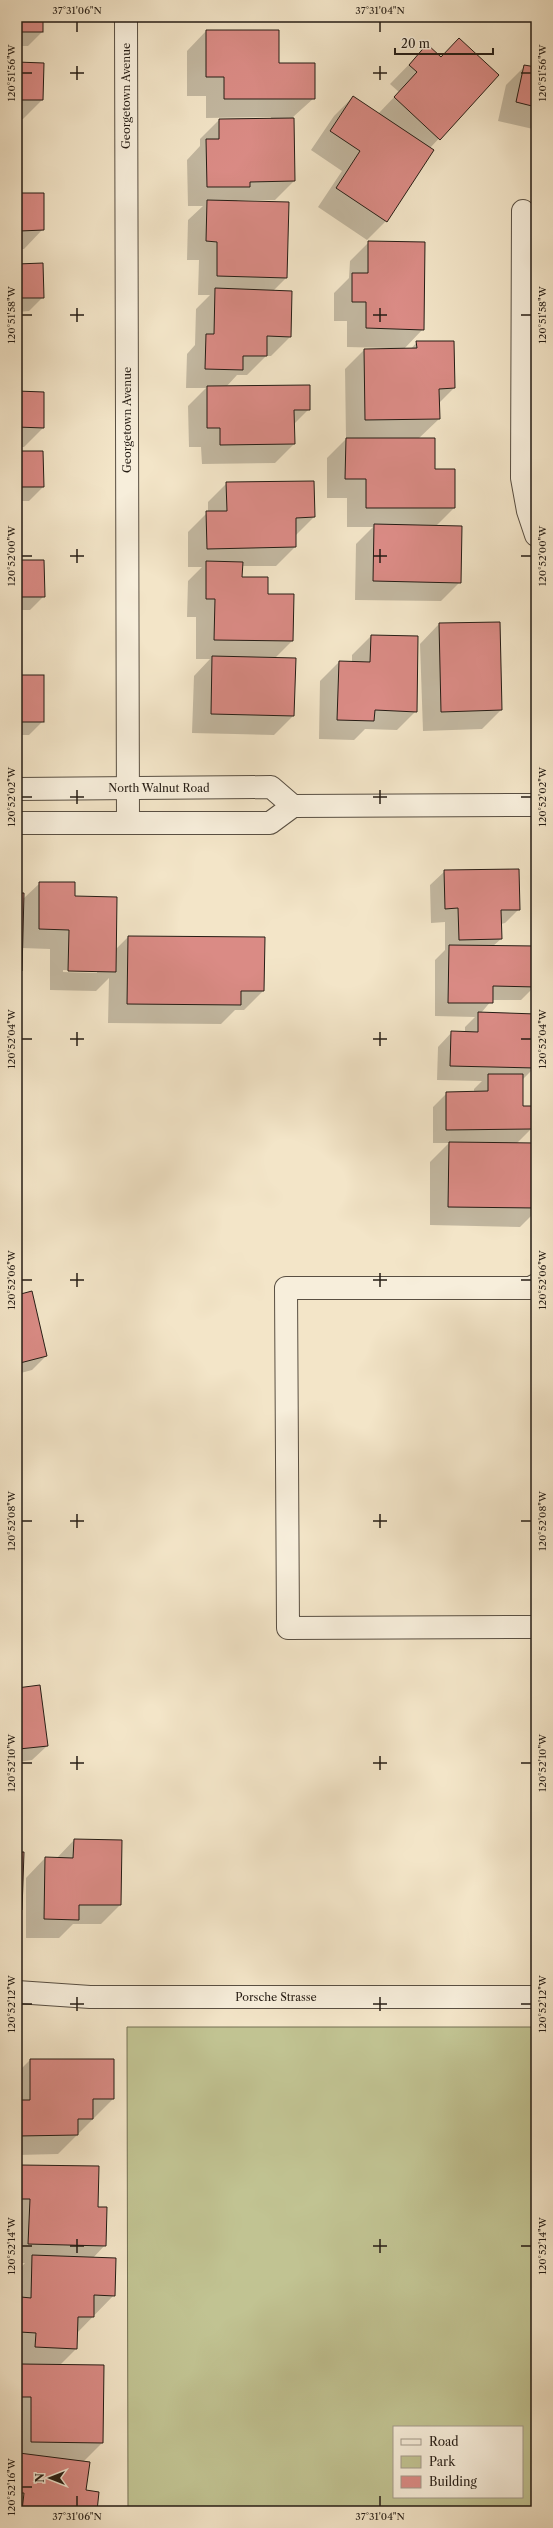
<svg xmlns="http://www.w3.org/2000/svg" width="553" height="2528" viewBox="0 0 553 2528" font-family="'Libre Caslon Text',serif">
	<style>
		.green { fill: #c1c392; stroke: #747054; fill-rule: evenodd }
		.shadow { fill: #0003; fill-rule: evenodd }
		.building { fill: #da8b85; stroke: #261d15 }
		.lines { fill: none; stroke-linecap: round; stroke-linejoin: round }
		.minor-casing { stroke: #594f42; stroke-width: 24 }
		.tertiary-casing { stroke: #594f42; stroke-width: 24 }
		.minor { stroke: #f7eedb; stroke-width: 22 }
		.tertiary { stroke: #f7eedb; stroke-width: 22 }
		.ticks { fill: none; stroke: #261d15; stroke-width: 1.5 }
		.labels { text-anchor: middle; stroke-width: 3; stroke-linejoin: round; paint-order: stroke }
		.street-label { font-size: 11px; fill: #261d15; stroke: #f7eedb }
		.neatline { fill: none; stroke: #261d15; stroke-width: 1.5 }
		.ticks-label { font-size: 10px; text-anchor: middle; fill: #261d15 }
	</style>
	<rect width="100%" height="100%" fill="#f3e5c8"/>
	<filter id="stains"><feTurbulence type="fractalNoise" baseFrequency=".005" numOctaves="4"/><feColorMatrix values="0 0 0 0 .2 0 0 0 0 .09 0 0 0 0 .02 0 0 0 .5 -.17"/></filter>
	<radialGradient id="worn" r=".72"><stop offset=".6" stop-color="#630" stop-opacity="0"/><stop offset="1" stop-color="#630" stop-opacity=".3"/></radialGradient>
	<!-- green -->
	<path class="green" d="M127,2027h409v287l-3,2 3,3v192h-408zM394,2427h128v70h-128z"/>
	<!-- shadow -->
	<g class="shadow">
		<path d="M17,17h25v15l-14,14h-11z"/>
		<path d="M206,31l72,33 36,34 -21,19 1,64 -19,19h-38l49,78 -13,13 17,46 -19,19h-5l-19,19h-10l-11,12 83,22 -16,16 1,19 -19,19 -73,1 -1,-17h-12l-1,-41 18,-18h-20l1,-34 8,-9 1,-36 14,-14h-12l1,-35h-12l1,-40 15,-14h-15l-1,-46 13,-14v-7l19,-19 52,-1v-2l-65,1v-22h-19v-45z"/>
		<path d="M427,46l13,12 58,17 -68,73 -44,73 -19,19 -49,-33 24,-36 -31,-21 23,-34 19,-19 25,17 21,-22 -9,-8z"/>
		<path d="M536,61v66l-3,2 -35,-8 8,-36 19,-19 5,1z"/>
		<path d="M17,63l25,37 -19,19h-6z"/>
		<path d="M17,194l26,35 -19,20h-7z"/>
		<path d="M369,242l54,87 -20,21h7l7,-8 37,46 -16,16 1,15 -21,20 36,69 -18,18 24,56 -19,19 -86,-1 1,-56 17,-17h-26v-29h-20v-40l19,-19 -1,-70 19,-19h24v-2l-41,-1v-26h-13v-28l15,-15 1,-17z"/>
		<path d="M17,265l26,32 -14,14 -12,1z"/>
		<path d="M17,392l26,36 -19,19h-7z"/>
		<path d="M17,452l26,35 -14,14h-12z"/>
		<path d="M227,483l87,34 -19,19v11l-19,19h-34l-1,12 26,17 25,46 -17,17 20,1 -2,57 -19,19 -82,-2 2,-57 16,-17h-14v-42h-9l1,-36 14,-14h-14v-35l20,-20v-10z"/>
		<path d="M17,561l27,35 -14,14h-13z"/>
		<path d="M439,624l62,86 -19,19 -59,2 -3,-87z"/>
		<path d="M371,636l45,75 -19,19 -32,-1 -11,11 -35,-1 1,-58 19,-19 13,1v-8z"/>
		<path d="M17,676l26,45 -14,14h-12z"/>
		<path d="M445,871l74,38 -14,14 -4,1v15l-8,7 42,40 -14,14h-29l-11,13 53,55 -12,12v27l9,22 -15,15h20v67l-16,16 -90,-2v-63l19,-19h-16v-36l14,-14h27v-4l8,-8 -45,-1 1,-33 14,-15 13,1v-6l10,-10 -40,-1v-56l10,-10v-28l-14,1 -1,-38z"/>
		<path d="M40,883l34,14 41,53 13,-13 136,1 -1,53 -19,19h-9l-14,14 -113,-1 1,-45 -13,13 -46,-1v-41l-28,-1v22l-5,5v-81l6,5zM63,970l34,1v2l-34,-1z"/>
		<path d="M17,1296l29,60 -14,14 -15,4z"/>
		<path d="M17,1689l30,57 -15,14 -15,2z"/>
		<path d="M74,1840l46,65 -19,19h-28l-14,14h-33v-60l19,-20 11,1z"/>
		<path d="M17,1853l5,57 -5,4z"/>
		<path d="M30,2060l83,39 -55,55 -41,1v-82z"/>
		<path d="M21,2166l76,42 8,37 -13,14 22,36 -37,38 -1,16 -16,16 42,78 -19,19 2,29 11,20h-79v-142l3,-3h-3v-94l8,-9h-8v-94z"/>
	</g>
	<!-- building -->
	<g class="building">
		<rect x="17" y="17" width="26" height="15"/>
		<path d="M206,30h73v33h36v36h-91v-22h-18z"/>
		<path d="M459,38l40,37 -59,65 -46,-43 23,-25 -8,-7 18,-21 14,13z"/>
		<path d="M17,62l27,1 -1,37h-26z"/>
		<path d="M524,65l12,2v40l-20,-5z"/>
		<path d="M353,96l81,54 -47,72 -51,-34 24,-37 -30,-20z"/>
		<path d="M294,118l1,63 -45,1v5h-43l-1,-48h13v-20z"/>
		<path d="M17,193h27v37l-24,1 1,15h-4z"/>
		<path d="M207,200l82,2 -2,76 -70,-2v-34l-11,-1z"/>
		<path d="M368,241l57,1 -1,88 -58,-2v-26h-14v-29h16z"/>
		<path d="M43,263l1,35h-27v40v-74z"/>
		<path d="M215,288l77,3 -1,46 -24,-1v20h-24v14l-38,-1 1,-35h8z"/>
		<path d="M416,341h38l1,47 -16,1 1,30 -75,1 -1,-71 53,-1z"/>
		<path d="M310,385v25h-16l1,34 -75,1v-17h-13v-42z"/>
		<path d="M17,391l27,1v36l-27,-1z"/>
		<path d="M346,438h89v31h20v39h-89v-29h-21z"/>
		<path d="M17,451h26l1,36h-26l-1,40z"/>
		<path d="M314,481l1,36 -19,1v29l-89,2 -1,-38h21l-1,-29z"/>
		<path d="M374,524l88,2 -1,57 -88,-2z"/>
		<path d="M17,560h27l1,37h-28z"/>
		<path d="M206,561l37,1 -1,15h26v17h26l-1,47 -79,-1 1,-41h-9z"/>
		<path d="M500,622l2,88 -61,2 -2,-89z"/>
		<path d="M371,635l47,1 -1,76 -42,-2 -1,11 -37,-1 2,-59 31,1z"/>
		<path d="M212,656l84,2 -2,58 -83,-2z"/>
		<rect x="17" y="675" width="27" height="47"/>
		<path d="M519,869l1,41h-19l1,29 -43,1 -1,-32 -13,1 -1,-39z"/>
		<path d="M39,882h36v14l42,1 -1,75 -48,-1 1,-41 -30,-1z"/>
		<path d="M17,893h7l-2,78 -5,-1z"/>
		<path d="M128,936l137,1 -1,54h-23v14l-114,-1z"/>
		<path d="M449,945l87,1v41l-43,-1v17h-45z"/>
		<path d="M478,1012l58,2 -1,54 -85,-2 1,-35 27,1z"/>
		<path d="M488,1074h35v32h9v23l-86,1v-38l42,-1z"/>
		<path d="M449,1142l87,1v65l-88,-1z"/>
		<path d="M32,1291l15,65 -27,7 -3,-11v-57z"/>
		<path d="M40,1685l8,61 -29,3 -2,-2v-59z"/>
		<path d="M74,1839l48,1 -1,65h-42v15l-35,-1 1,-62 28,1z"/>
		<path d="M17,1852h7l-2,58h-5z"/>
		<path d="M30,2059h84v40h-21v20h-15v16l-59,1v-36h11z"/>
		<path d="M20,2165l79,1 -1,41h9l-1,39 -78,-2 2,-45h-11z"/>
		<path d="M32,2255l84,3 -1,38 -21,-1v22h-16l-1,32 -42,-2 1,-14 -16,-1 1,-35 10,1z"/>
		<path d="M21,2364l83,1 -1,78 -72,-1v-45h-10z"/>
		<path d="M19,2453l71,9 -4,28 13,2 -2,19h-75l2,-18h-7z"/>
	</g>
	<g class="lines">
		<defs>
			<g id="minor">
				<path d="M126,17l2,806"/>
				<path d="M523,211l-1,267 6,33 8,24"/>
				<path d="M536,1285l-6,3h-244l2,340 248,-1"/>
				<path d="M17,1992l73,5h446"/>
			</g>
			<g id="tertiary">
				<path d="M17,789l254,-2 22,19"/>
				<path d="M17,823h253l23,-17 243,-1"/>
			</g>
		</defs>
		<!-- minor casing -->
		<use href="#minor" class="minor-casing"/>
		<!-- tertiary casing -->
		<use href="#tertiary" class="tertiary-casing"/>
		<!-- minor -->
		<use href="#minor" class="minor"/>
		<!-- tertiary -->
		<use href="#tertiary" class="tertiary"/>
	</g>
	<!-- ticks -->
	<path class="ticks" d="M77,22v10M380,22v10M77,66v14M380,66v14M22,73h10M70,73h14M373,73h14M521,73h10M77,308v14M380,308v14M22,315h10M70,315h14M373,315h14M521,315h10M77,549v14M380,549v14M22,556h10M70,556h14M373,556h14M521,556h10M77,790v14M380,790v14M22,797h10M70,797h14M373,797h14M521,797h10M77,1032v14M380,1032v14M22,1039h10M70,1039h14M373,1039h14M521,1039h10M77,1273v14M380,1273v14M22,1280h10M70,1280h14M373,1280h14M521,1280h10M77,1514v14M380,1514v14M22,1521h10M70,1521h14M373,1521h14M521,1521h10M77,1756v14M380,1756v14M22,1763h10M70,1763h14M373,1763h14M521,1763h10M77,1997v14M380,1997v14M22,2004h10M70,2004h14M373,2004h14M521,2004h10M77,2239v14M380,2239v14M22,2246h10M70,2246h14M373,2246h14M521,2246h10M22,2487h10M77,2496v10M380,2496v10"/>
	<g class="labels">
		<!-- street labels -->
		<g class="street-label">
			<text transform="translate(126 96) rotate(-90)" y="4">Georgetown Avenue</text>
			<text transform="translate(127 420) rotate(-90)" y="4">Georgetown Avenue</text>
			<text x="159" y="792">North Walnut Road</text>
			<text x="276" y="2001">Porsche Strasse</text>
		</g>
	</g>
	<!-- margin -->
	<rect width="553" height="2528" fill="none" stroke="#f3e5c8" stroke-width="44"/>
	<!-- legend -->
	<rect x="393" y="2426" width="130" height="72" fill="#f7eedb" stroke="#a39a8c"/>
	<rect x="401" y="2439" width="20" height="6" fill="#f7eedb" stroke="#a39a8c"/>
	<text x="429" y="2446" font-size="12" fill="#261d15">Road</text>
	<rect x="401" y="2456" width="20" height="12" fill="#c1c392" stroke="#a39a8c"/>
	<text x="429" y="2466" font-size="12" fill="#261d15">Park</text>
	<rect x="401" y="2476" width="20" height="12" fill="#da8b85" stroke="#a39a8c"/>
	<text x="429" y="2486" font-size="12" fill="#261d15">Building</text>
	<!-- north arrow -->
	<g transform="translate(50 2478) rotate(270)" stroke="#f7eedb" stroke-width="3" paint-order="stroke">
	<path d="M0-3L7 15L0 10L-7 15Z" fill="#261d15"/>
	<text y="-6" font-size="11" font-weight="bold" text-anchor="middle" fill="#261d15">N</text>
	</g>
	<!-- scale -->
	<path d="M395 48v6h98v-6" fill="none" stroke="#261d15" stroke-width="2"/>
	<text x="401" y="48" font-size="12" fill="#261d15" stroke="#f7eedb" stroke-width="3" paint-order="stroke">20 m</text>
	<rect x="22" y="22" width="509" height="2484" class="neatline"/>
	<g class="ticks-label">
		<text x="77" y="14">37°31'06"N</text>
		<text x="380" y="14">37°31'04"N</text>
		<text transform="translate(542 73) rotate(-90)" y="4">120°51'56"W</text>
		<text transform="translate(11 73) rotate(-90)" y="4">120°51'56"W</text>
		<text transform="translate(542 315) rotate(-90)" y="4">120°51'58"W</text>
		<text transform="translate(11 315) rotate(-90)" y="4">120°51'58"W</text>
		<text transform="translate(11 556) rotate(-90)" y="4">120°52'00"W</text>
		<text transform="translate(542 556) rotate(-90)" y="4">120°52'00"W</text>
		<text transform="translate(11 797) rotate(-90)" y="4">120°52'02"W</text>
		<text transform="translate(542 797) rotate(-90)" y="4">120°52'02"W</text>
		<text transform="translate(11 1039) rotate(-90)" y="4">120°52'04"W</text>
		<text transform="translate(542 1039) rotate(-90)" y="4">120°52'04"W</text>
		<text transform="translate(11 1280) rotate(-90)" y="4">120°52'06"W</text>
		<text transform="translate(542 1280) rotate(-90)" y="4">120°52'06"W</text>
		<text transform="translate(11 1521) rotate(-90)" y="4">120°52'08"W</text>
		<text transform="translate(542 1521) rotate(-90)" y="4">120°52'08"W</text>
		<text transform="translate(11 1763) rotate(-90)" y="4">120°52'10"W</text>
		<text transform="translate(542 1763) rotate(-90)" y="4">120°52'10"W</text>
		<text transform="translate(11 2004) rotate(-90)" y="4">120°52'12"W</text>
		<text transform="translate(542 2004) rotate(-90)" y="4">120°52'12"W</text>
		<text transform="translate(11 2246) rotate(-90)" y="4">120°52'14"W</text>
		<text transform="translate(542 2246) rotate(-90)" y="4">120°52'14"W</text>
		<text transform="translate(11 2487) rotate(-90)" y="4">120°52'16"W</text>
		<text x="77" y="2520">37°31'06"N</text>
		<text x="380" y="2520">37°31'04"N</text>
	</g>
	<rect width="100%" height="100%" filter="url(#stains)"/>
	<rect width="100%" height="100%" fill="url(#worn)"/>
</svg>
